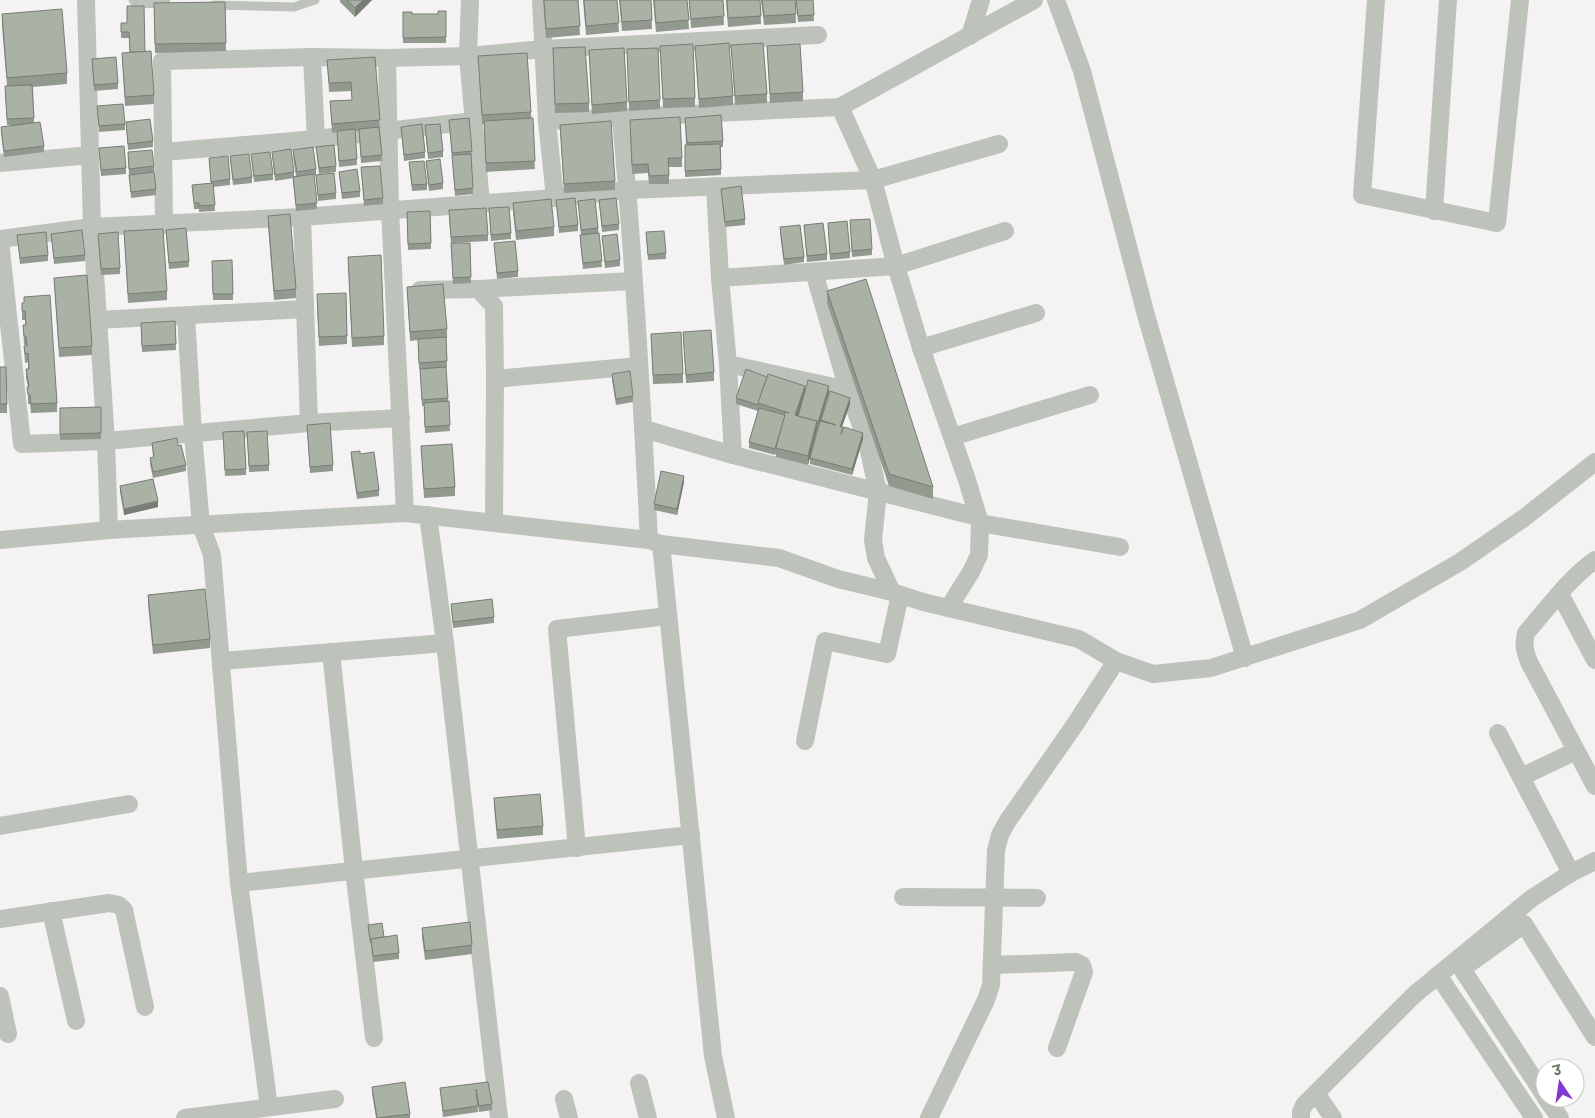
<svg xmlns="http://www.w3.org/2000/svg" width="1595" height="1118" viewBox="0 0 1595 1118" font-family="Poppins,'Noto Sans Devanagari',sans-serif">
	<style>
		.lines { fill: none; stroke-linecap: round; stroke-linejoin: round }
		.service { stroke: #bdc2ba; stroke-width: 9 }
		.minor { stroke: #bdc2ba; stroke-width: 18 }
		.wall { fill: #92998f }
		.shaded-wall { fill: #777d74 }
		.building { fill: #aab2a6; stroke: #777d74 }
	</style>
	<rect width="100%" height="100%" fill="#f5f2f4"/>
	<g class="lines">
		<!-- service -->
		<g class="service">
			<path d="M133,0l4,4 29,-1"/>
			<path d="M214,5l80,2 21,-7"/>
		</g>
		<!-- minor -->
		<g class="minor">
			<path d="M86,0l6,227 14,214 3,89"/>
			<path d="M470,0l-2,56 13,147"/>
			<path d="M541,0l6,121 8,77"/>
			<path d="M1056,0l26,71 64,244 99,343"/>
			<path d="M1376,0l-14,195 135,28 23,-223"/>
			<path d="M970,36l11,-36"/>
			<path d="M312,57l4,82"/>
			<path d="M387,58l3,152 15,303"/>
			<path d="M840,107l33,73 23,86 25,82 46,132 13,43 -1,32 -8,17 -22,35"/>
			<path d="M621,119c13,140 21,281 28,421"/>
			<path d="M547,121l293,-14 194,-107"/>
			<path d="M163,152l153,-13 158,-18"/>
			<path d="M0,163l91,-8"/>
			<path d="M715,186l5,92 8,86 5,91"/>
			<path d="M1434,211l14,-211"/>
			<path d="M302,217l7,206"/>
			<path d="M164,225l-2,-164 150,-4 75,1 81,-2 76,-7 274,-14"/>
			<path d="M0,239l92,-12 210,-10 253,-19 73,-8 245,-10 126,-36"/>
			<path d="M0,241l22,203 84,-3 203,-18 92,-5"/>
			<path d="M814,272l34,118 19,52 11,50 -5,48 3,18 16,34"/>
			<path d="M720,278l176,-12 109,-35"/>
			<path d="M478,289l155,-8"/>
			<path d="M420,290l58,-1 16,17 1,73 -1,143"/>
			<path d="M186,316l7,117 8,92 11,30 27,328 30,224"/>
			<path d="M97,320l207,-11"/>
			<path d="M921,348l115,-35"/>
			<path d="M728,364l120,26"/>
			<path d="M495,379l144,-13"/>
			<path d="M644,429l89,26 245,62"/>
			<path d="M952,437l138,-42"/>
			<path d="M428,515l17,128 54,475"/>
			<path d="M980,523l140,24"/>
			<path d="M0,540l109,-10 296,-17 244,27 12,4 118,14 59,21 54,13 31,10 156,37 37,22 37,13 58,-6 149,-48 100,-58 64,-44 71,-56"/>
			<path d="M661,544l52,512 13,62"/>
			<path d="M1595,560c-27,19 -47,48 -69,73 -3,11 -1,19 3,29l66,124"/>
			<path d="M1560,594l35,66"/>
			<path d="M331,652l23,218 20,168"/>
			<path d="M221,661l224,-18"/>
			<path d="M1498,733l73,140"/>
			<path d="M805,741l20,-100 62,13 13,-59"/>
			<path d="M1521,777l55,-26"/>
			<path d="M0,826l129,-22"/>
			<path d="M577,848l-20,-219 111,-13"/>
			<path d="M239,883l452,-48"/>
			<path d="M903,897l134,1"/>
			<path d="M51,911l25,110"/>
			<path d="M0,919l109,-16 10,2 5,5 21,97"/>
			<path d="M992,965l84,-3 6,3 2,7 -27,76"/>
			<path d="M1438,975l96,143"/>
			<path d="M0,996l8,38"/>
			<path d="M639,1083l9,35"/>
			<path d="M1316,1093l17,25"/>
			<path d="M1545,1096l-83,-127 62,-45 71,113"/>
			<path d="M1546,1098l14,20"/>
			<path d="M564,1099l5,19"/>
			<path d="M185,1118l150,-19"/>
			<path d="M929,1118l57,-118 5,-15 5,-135 4,-15 7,-13 67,-96 42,-65"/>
			<path d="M1301,1118v-6l3,-7 110,-110 118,-97 39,-25 24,-12"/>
		</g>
	</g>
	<!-- wall -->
	<g class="wall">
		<path d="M340,0h32l-17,17 -15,-15z"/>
		<path d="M543,0h35l2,35 -34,3z"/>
		<path d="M583,0h34l2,32 -33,3z"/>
		<path d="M619,0h32l1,29 -30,2z"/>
		<path d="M653,0h34l2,29 -33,3z"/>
		<path d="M689,0h34l1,25 -33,3z"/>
		<path d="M726,0h34l1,24 -33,3z"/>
		<path d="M761,0h34l1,23 -32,2z"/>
		<path d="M796,0h17l1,21 -16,1z"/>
		<path d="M225,2l1,49 -71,2 -1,-50z"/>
		<path d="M446,11v32h-43v-31l9,2h26z"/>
		<path d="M2,14l65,59v11l-34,3 1,35 10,24v6l-40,5 -3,-24v-6l17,-2h-11l-2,-33 2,-6 -5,-60z"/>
		<path d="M121,23h6l18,29 9,43v9l-29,2 -3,-53h8l-1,-15h-8z"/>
		<path d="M731,45l36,49v9l-32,2z"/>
		<path d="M660,46l35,52v9l-32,1z"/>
		<path d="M695,46l38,50v9l-34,3z"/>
		<path d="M767,46l36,46v9l-33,2z"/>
		<path d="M627,49l33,51v9l-31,2z"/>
		<path d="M589,50l38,52v9l-35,3z"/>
		<path d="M478,56l53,56 4,57 -49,3 -2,-48h-2z"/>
		<path d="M375,57l7,104 -21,2 -2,-32h-4l2,34 -18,2 -2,-35 -5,1 -2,-32 22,-1 -1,-9 -22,1 -2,-32z"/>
		<path d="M553,57l36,46v9l-34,1z"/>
		<path d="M92,59l26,24v6l-24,2z"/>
		<path d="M97,106l28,18v6l-26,2z"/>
		<path d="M685,118l38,23v6h-2v28l-36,2v-32h1z"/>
		<path d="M449,120l23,31 -1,6 2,37 -18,2z"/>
		<path d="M126,122l27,19v6l-25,3z"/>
		<path d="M425,125l18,26v6l-15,2z"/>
		<path d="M560,125l55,56v9l-51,3z"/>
		<path d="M401,127l24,25v6l-21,3z"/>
		<path d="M630,128l52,30v9h-13v17h-20l-1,-11 -16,1z"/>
		<path d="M316,147l20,19v6l-17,2z"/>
		<path d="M99,148l27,20v6l-25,2z"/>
		<path d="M293,150l23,19v6l-2,1 3,33 -21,2 -3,-33 -18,3 -3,-29 22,20v4h2l-3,-20z"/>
		<path d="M128,152l26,14v6l-25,3z"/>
		<path d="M251,154l22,20v6l-19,2z"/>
		<path d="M230,156l22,21v6l-19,2z"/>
		<path d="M209,158l21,21v6l-17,2 2,24 -16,1v-3h-5l-2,-24 19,-2z"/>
		<path d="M426,161l17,22v6l-14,2z"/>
		<path d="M409,162l18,22v6l-15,1z"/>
		<path d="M361,167l22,31v6l-19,2z"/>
		<path d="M339,172l21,19v6l-18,2z"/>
		<path d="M129,175l27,14v6l-25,3z"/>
		<path d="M316,175l20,18v6l-18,2z"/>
		<path d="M721,189l24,30v6l-20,2z"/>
		<path d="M556,200l22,25v6l-19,2z"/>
		<path d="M599,200l20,24v6l-17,2z"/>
		<path d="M578,201l20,27 4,39 -19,2 -3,-28v-6h1z"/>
		<path d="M513,203l41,24v9l-38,4 -3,-28z"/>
		<path d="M489,208l22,25v6l-20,2z"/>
		<path d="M430,211l1,38 -23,1 -1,-38z"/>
		<path d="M268,216l28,73v9l-22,2 -6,-75z"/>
		<path d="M449,216l39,19v6l-37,2z"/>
		<path d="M850,220l22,29v6l-20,2z"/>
		<path d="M828,223l22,29v6l-20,2z"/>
		<path d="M804,225l23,29v6l-20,2z"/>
		<path d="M780,227l24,30v5l-20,3 -4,-32z"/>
		<path d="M166,230l23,31v6l-20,2z"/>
		<path d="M124,231l43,60v9l-39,3z"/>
		<path d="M646,232l20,21v6l-18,1z"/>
		<path d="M51,234l34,21v6l-31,3z"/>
		<path d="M98,234l22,34v6l-19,1z"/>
		<path d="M17,235l31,20v6l-28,3z"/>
		<path d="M602,236l18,24v6l-15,2z"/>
		<path d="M451,243h19l1,40 -18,1z"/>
		<path d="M494,243l24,28v6l-21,2z"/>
		<path d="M348,257l36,79v9l-32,2z"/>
		<path d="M232,260l1,40h-20l-1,-39z"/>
		<path d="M54,278l38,68v9l-33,2z"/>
		<path d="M407,287l40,42v9h-1l1,29h-1l4,64 -25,2 -1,-27h-2l-2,-37 10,-1 -11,1 -1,-29 -8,1z"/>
		<path d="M827,291l106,196v12l-44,-13 -62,-183z"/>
		<path d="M22,303h2l33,100v9l-26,1 -1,-9h-2v-17l-2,-9v-9h2v-7l-3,1 -1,-17h2v-1h-2l-1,-20h2v-5h-3z"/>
		<path d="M317,303l30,33v8l-28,2z"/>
		<path d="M175,321l1,29 -34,2 -1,-23z"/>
		<path d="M683,332l31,40v9l-28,2z"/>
		<path d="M651,334l32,40v9l-30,1z"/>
		<path d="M0,367l7,37v9h-7z"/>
		<path d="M612,374l21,22v6l-17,3 -4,-25z"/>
		<path d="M805,390l24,2 -8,27 29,-15 -8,23 1,3 20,9 -11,36 -42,-11v-6l8,-29h-1l-9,36 -32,-8v-4l-1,2 -26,-7v-6l9,-31 -22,-7v-6z"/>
		<path d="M101,407v32l-41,1v-32z"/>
		<path d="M307,425l26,40v6l-23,2z"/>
		<path d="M247,432l22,33v6l-20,1z"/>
		<path d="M223,438l23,31v6l-21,1z"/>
		<path d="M152,443l34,22v6l-33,7 -3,-14v-6l3,-1z"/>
		<path d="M421,446l34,41v9l-31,2z"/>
		<path d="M351,452l28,38v6l-22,3 -6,-41z"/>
		<path d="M684,482l-7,33 -23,-5v-6z"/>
		<path d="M120,486l38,21 -34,8 -4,-23z"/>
		<path d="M148,595l62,44v9l-57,6 -5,-50z"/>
		<path d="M451,604l43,13v6l-41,5z"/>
		<path d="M494,798l49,28v9l-46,4 -3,-32z"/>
		<path d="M368,925l16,12 15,16v6l-26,3 -2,-19h-1z"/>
		<path d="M422,928l50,17v9l-47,6 -3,-23z"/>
		<path d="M488,1082l4,22v6l-13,2 -2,-12 1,12 -35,5 -3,-29z"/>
		<path d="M372,1087l38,27v4h-34l-4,-25z"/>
	</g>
	<!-- shaded-wall -->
	<g class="shaded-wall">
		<path d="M363,0h9l-17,17v-9z"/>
		<path d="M805,386v8l-10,30v-9z"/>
		<path d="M829,386v6l-11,37v-6z"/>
		<path d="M850,398v6l-10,28v-5z"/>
		<path d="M817,421v9l-9,35v-9z"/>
		<path d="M863,433v6l-11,36v-6z"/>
		<path d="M684,476v6l-7,33v-6z"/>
		<path d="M158,501v6l-34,8v-6z"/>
	</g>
	<!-- building -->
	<g class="building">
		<path d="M347,0h16l-8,8z"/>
		<path d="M544,0h34l2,26 -34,3z"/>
		<path d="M584,0h33l2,23 -33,3z"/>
		<path d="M620,0h31l1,20 -30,2z"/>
		<path d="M654,0h33l2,20 -33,3z"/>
		<path d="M689,0h34l1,16 -33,3z"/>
		<path d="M727,0h33l1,16 -33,2z"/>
		<path d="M762,0h33l1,14 -32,2z"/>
		<path d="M796,0h17l1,15 -16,1z"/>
		<path d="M225,2l1,41 -71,1 -1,-41z"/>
		<path d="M127,6h17l1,46h-15l-1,-20h-8v-9h6z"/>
		<path d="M62,9l5,64 -60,5 -5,-64z"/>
		<path d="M438,11h8v26l-43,1v-26h9v2h26z"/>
		<path d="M729,43l4,53 -34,3 -4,-53z"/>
		<path d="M763,43l4,51 -32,2 -4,-51z"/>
		<path d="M693,44l2,54 -32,1 -3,-53z"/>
		<path d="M800,44l3,48 -33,2 -3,-48z"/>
		<path d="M585,47l4,56 -34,1 -2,-56z"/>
		<path d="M624,48l3,54 -35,3 -3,-55z"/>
		<path d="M658,48l2,52 -31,2 -2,-53z"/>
		<path d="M151,51l3,44 -29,2 -3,-44z"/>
		<path d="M527,53l4,59 -49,3 -4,-59z"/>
		<path d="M116,57l2,26 -24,2 -2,-26z"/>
		<path d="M375,57l5,63 -48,4 -2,-23 22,-1 -1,-18 -22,1 -2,-23z"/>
		<path d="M32,85l2,33 -27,1 -2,-33z"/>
		<path d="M123,104l2,20 -26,2 -2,-20z"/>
		<path d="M721,115l2,26 -36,2 -2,-25z"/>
		<path d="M680,117l2,41h-14l1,17 -20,1 -1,-12 -16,1 -2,-45z"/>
		<path d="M469,118l3,33 -20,2 -3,-33z"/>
		<path d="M533,118l2,43 -49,2 -2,-42z"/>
		<path d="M150,119l3,22 -25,3 -2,-22z"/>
		<path d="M611,121l4,60 -51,3 -4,-59z"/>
		<path d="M40,122l4,24 -40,5 -3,-24z"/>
		<path d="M422,124l3,28 -21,3 -3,-28z"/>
		<path d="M440,124l3,27 -15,2 -3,-28z"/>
		<path d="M379,127l3,28 -21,2 -2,-28z"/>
		<path d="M355,129l2,30 -18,2 -2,-30z"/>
		<path d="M720,144l1,25 -36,2v-26z"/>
		<path d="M334,145l2,21 -17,2 -3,-21z"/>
		<path d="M124,146l2,22 -25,2 -2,-22z"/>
		<path d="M313,147l3,22 -19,3 -4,-22z"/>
		<path d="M291,149l3,23 -19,3 -3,-23z"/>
		<path d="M152,150l2,16 -25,3 -1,-17z"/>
		<path d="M270,152l3,22 -19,2 -3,-22z"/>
		<path d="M249,154l3,23 -19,3 -3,-24z"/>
		<path d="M471,154l2,34 -18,2 -3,-35z"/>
		<path d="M228,156l2,23 -19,3 -2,-24z"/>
		<path d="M440,159l3,24 -14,2 -3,-24z"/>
		<path d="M424,161l3,23 -15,1 -3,-23z"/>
		<path d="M380,166l3,32 -19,2 -3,-33z"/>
		<path d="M357,169l3,22 -18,2 -3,-21z"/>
		<path d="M154,172l2,17 -25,3 -2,-17z"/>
		<path d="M334,173l2,20 -18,2 -2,-20z"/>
		<path d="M314,174l3,29 -21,2 -3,-28z"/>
		<path d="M213,183l2,22 -16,1v-3h-5l-2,-18z"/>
		<path d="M741,186l4,33 -20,3 -4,-33z"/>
		<path d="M575,198l3,27 -19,2 -3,-27z"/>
		<path d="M616,198l3,26 -17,2 -3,-26z"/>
		<path d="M551,199l3,28 -38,4 -3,-28z"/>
		<path d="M595,199l3,29 -17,2 -3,-29z"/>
		<path d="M509,207l2,26 -20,2 -2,-27z"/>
		<path d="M486,208l2,27 -37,2 -2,-27z"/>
		<path d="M430,211l1,32 -23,1 -1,-32z"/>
		<path d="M290,214l6,75 -22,2 -6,-75z"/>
		<path d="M870,219l2,30 -20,2 -2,-31z"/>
		<path d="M847,221l3,31 -20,2 -2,-31z"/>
		<path d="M823,223l4,31 -20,2 -3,-31z"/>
		<path d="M800,225l4,32 -20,2 -4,-32z"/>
		<path d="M186,228l3,33 -20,2 -3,-33z"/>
		<path d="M163,229l4,62 -39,3 -4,-63z"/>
		<path d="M82,230l3,25 -31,3 -3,-24z"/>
		<path d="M664,231l2,22 -18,2 -2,-23z"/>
		<path d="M46,232l2,23 -28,3 -3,-23z"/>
		<path d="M118,232l2,36 -19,1 -3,-35z"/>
		<path d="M599,233l3,28 -19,2 -3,-28z"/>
		<path d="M617,234l3,26 -15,2 -3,-26z"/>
		<path d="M515,241l3,30 -21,2 -3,-30z"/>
		<path d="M451,243h19l1,34 -18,1z"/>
		<path d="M381,255l3,81 -32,2 -4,-81z"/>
		<path d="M232,260l1,34h-20l-1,-33z"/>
		<path d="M87,275l5,71 -33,2 -5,-70z"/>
		<path d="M866,279l67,208 -44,-13 -62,-183z"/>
		<path d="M443,284l4,45 -37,3 -3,-45z"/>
		<path d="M346,293l1,43 -28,1 -2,-43z"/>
		<path d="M50,295l7,108 -26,1 -1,-9h-2l-1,-8h2l-3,-18h3l-1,-16 -3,1 -1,-8h3l-1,-10h-2l-1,-11h3l-1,-14h-3v-8h2v-6z"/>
		<path d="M175,321l1,23 -34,2 -1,-23z"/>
		<path d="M711,330l3,42 -28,3 -3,-43z"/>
		<path d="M681,332l2,42 -30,1 -2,-41z"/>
		<path d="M446,337l1,24 -28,2 -1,-24z"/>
		<path d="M0,367h6l1,37h-7z"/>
		<path d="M446,367l2,31 -26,2 -2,-31z"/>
		<path d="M746,369l21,8 -9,28 -22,-7z"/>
		<path d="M630,371l3,25 -17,3 -4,-25z"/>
		<path d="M768,374l37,12 -10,29 22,6 -9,35 -32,-8 9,-36 4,1 -31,-10z"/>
		<path d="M808,380l21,6 -11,37h-1v-2l-19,-5z"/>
		<path d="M830,391l20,7 -10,29h3l-2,7 3,-7 19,6 -11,36 -42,-11 10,-37 16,4 -15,-5z"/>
		<path d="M449,401l1,24 -25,2 -1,-24z"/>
		<path d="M101,407v26l-41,1v-26z"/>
		<path d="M759,408l26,7 -10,34 -26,-7z"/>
		<path d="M330,423l3,42 -23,2 -3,-42z"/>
		<path d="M244,431l2,38 -21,1 -2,-38z"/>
		<path d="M267,431l2,34 -20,1 -2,-34z"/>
		<path d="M177,438l1,8 3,-1 5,20 -33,7 -3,-14 4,-1 -2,-14z"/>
		<path d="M452,444l3,43 -31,2 -3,-43z"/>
		<path d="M360,451v3l14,-2 5,38 -22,3 -6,-41z"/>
		<path d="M661,471l23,5 -7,33 -23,-5z"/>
		<path d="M153,479l5,22 -34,8 -4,-23z"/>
		<path d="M205,589l5,50 -57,6 -5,-50z"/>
		<path d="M492,599l2,18 -41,5 -2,-18z"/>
		<path d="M540,794l3,32 -46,4 -3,-32z"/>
		<path d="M470,922l2,23 -47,6 -3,-23z"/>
		<path d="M382,923l2,14 -13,2v1h-1l-2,-15z"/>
		<path d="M397,935l2,18 -26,3 -2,-17z"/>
		<path d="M405,1082l5,32 -33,4 -5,-31z"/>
		<path d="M488,1082l4,22 -13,2 -3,-17 2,17 -35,5 -3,-23z"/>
	</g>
	<!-- north arrow -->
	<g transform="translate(1560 1083) rotate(347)"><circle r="24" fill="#ffffff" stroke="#c3cac1"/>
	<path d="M0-4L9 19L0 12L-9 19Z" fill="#8038cf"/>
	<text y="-8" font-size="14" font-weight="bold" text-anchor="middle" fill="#6a7a63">उ</text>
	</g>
</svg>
